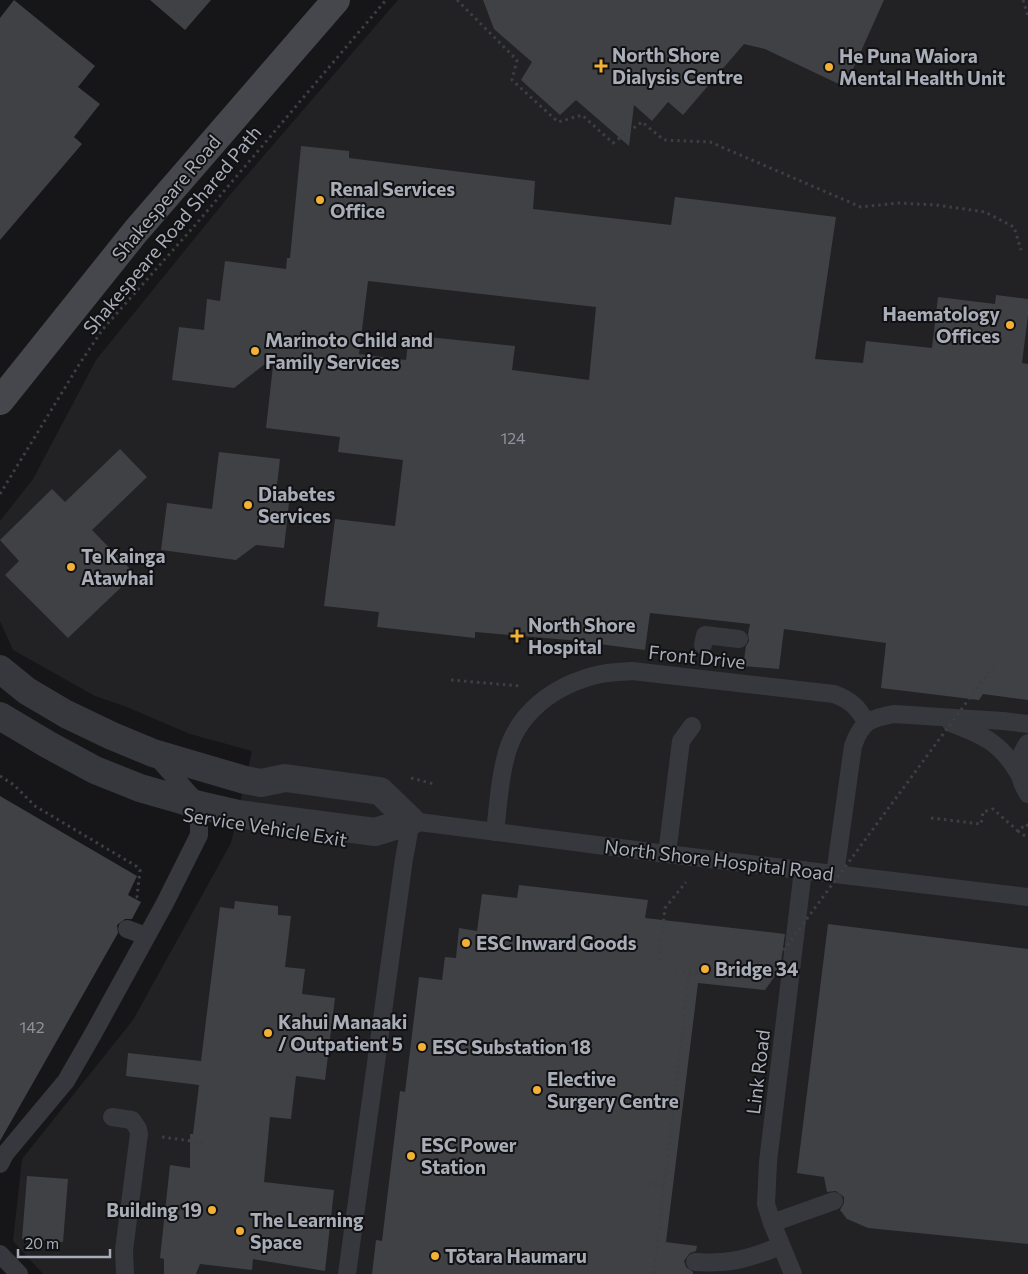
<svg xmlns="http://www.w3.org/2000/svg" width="1028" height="1274" viewBox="0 0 1028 1274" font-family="Commissioner,sans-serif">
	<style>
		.built { fill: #222225 }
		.building { fill: #404145; fill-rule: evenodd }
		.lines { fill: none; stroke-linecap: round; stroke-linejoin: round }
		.path { stroke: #3d3f44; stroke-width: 3; stroke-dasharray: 2.5 4; stroke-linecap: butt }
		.service { stroke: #37383d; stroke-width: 18 }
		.minor { stroke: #37383d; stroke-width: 28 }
		.secondary { stroke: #45474d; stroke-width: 28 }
		.path-bridge { stroke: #3d3f44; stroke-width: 3; stroke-dasharray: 2.5 4; stroke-linecap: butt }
		.poi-dot { fill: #f2b134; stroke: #111113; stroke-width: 2 }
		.labels { text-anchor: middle; stroke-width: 4; stroke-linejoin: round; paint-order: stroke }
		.number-label { font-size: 16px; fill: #8e929b }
		.poi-label { font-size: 19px; font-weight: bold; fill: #a8adb8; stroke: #111113; text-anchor: start }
		.street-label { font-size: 19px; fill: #a8adb8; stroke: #111113 }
	</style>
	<rect width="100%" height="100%" fill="#161618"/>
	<!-- built -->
	<path class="built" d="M398,0h630v1274h-985l-30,-33 9,-82 111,-139 98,-177 21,-92 -62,-17 -63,-27 -32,-11 -82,-46 -13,-29v-100l33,-42 63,-119 133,-164z"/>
	<!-- building -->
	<g class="building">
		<path d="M14,0l81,66 -17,21 22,17 -26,33 8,7 -82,96v-222z"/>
		<path d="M150,0h61l-26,30z"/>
		<path d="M483,0h401l-39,87 -80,-38 -21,-5 -61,71 -15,-13 -16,19 -18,-16 -5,41 -53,-46 -16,15 -39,-35 11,-18 -38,-33z"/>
		<path d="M301,146l48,5v7l186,23 -2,28 138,16 4,-28 161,20 -21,142 48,4 3,-22 66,7 6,-51 57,7 1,-9 32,4v16l-6,48 6,1v336l-45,-6 -4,6 -98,-12 5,-45 -102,-14 -5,40 -36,-3 3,-20 3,-5 -1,-7 2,-10 -100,-11 -5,37 -77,-10 -93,-8v6l-98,-11 2,-15 -55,-6 11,-87 60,7 8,-66 -65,-8 2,-15 -74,-9 8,-71 -40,31 -62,-8 7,-53 25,3 3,-31 13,2 5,-40 61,8 1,-11h3zM368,281l228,26 -7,73 -77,-10 3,-24 -106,-11 -3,25 -47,-6z"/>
		<path d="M120,449l27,28 -55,53 43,44 -67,64 -63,-63 14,-14 -19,-21 52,-51 13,13z"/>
		<path d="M219,452l61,7 -5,43 14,1 -5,45 -28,-3 -20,15 -75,-10 6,-47 45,6z"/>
		<path d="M0,796l137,80 -9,19 13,7 -9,17h-7l-8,6 1,8 -118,208z"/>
		<path d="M519,885l129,15 -3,18 140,16 -5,35 -15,21 -67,-7 -32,259 31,4 -1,5 -6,2 -6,8 2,6 7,5v2h-321l4,-34 6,1 18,-150 5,1 14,-115 23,3 3,-23 11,1 3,-30 18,3 5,-37 35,4z"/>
		<path d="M235,901l43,5v9l13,1 -6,51 20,2 -3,25 33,4 -10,82 -29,-4 -5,43 -21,-2 -6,65 70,8 -9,81 -72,-12 -1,11 -52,-6 -4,10h-32v-15l-4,-1 10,-93 20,3v-34h3l6,-49 -73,-9 2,-23 73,8 19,-154 14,2z"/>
		<path d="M828,924l200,25v295l-160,-16 -21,-9 -7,-9 4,-7v-6l-8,-6 -9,1 -3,-15 -27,-4z"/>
		<path d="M27,1176l41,3 -5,63 -41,-3z"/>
	</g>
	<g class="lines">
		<!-- path -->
		<g class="path">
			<path d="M457,0l60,60 -5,20 46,42 24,-7 31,28 29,-21 22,18 46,2 151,65 37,-4 38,2 49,7 29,15 7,23"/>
			<path d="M1023,0l5,16"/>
			<path d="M0,494l80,-131 23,-34 94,-106 189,-223"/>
			<path d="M451,680l69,6"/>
			<path d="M0,776l14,9 21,21 101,60 4,4 -3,27 3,3"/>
			<path d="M411,778l23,6"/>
			<path d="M931,818l50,6 2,-12 10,-3 25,22"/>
			<path d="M1028,826l-2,-2 -8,7 10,7"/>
			<path d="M659,960l6,-52 21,-26"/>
			<path d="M162,1137l44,6"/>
			<path d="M648,1184l16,2"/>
			<path d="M654,1274l35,-301"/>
		</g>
		<!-- service -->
		<g class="service">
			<path d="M703,645l2,-10 34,4"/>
			<path d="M951,723c32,12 50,20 68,51"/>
			<path d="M1028,743c-12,17 -11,34 0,51"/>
			<path d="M495,832c3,-24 4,-49 10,-72 10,-47 50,-76 96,-86 10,-2 21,-2 31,-3l202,23c16,6 24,13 32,28"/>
			<path d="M667,854l14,-113 11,-15"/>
			<path d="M835,874l18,-128c9,-25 16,-27 41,-32l109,7 25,3"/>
			<path d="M127,929l19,7"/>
			<path d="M112,1117l20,3 6,9 1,5 -15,116 1,24"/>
			<path d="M0,1164l5,-10 61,-73 27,-47 72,-131 34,-68v-30l-44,-50"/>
			<path d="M772,1223l62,-22"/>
			<path d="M0,1254l19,20"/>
			<path d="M695,1262c37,2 52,-3 86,-16"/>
			<path d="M347,1274l57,-415 7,-38 256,33 361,43"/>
			<path d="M793,1274l-21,-51 -6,-19 2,-42 35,-292"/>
		</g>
		<!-- minor -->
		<g class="minor">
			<path d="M0,669l27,22 39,23 46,22 41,17 92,27 16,3 24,-5 95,13 31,30"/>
			<path d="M0,716l47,28 48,26 45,18 59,17 39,9 137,18 36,-11"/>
		</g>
		<!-- secondary -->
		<path class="secondary" d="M0,401l136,-170 200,-231"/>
		<!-- path-bridge -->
		<path class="path-bridge" d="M676,971l85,10 233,-316"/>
	</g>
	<!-- markers -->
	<g class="poi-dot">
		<path d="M598.5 58.5h5v5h5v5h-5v5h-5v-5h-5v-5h5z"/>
		<circle cx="829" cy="67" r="5"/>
		<circle cx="320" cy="200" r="5"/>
		<circle cx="1010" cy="325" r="5"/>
		<circle cx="255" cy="351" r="5"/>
		<circle cx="248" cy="505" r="5"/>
		<circle cx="71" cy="567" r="5"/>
		<path d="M514.5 628.5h5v5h5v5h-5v5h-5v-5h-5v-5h5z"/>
		<circle cx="466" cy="943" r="5"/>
		<circle cx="705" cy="969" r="5"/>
		<circle cx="268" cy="1033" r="5"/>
		<circle cx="422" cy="1047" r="5"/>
		<circle cx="537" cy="1090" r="5"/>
		<circle cx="411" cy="1156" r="5"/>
		<circle cx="212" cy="1210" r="5"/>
		<circle cx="240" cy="1231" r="5"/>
		<circle cx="435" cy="1256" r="5"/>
	</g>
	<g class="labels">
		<!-- number labels -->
		<g class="number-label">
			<text x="513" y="444">124</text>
			<text x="32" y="1033">142</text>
		</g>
		<!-- poi labels -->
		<g class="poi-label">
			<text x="612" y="62">North Shore<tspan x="612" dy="22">Dialysis Centre</tspan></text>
			<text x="839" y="63">He Puna Waiora<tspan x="839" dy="22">Mental Health Unit</tspan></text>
			<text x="330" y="196">Renal Services<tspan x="330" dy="22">Office</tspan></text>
			<text x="1000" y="321" text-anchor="end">Haematology<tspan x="1000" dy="22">Offices</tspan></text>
			<text x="265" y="347">Marinoto Child and<tspan x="265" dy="22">Family Services</tspan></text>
			<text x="258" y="501">Diabetes<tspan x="258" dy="22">Services</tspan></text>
			<text x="81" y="563">Te Kainga<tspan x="81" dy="22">Atawhai</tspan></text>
			<text x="528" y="632">North Shore<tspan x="528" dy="22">Hospital</tspan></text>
			<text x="476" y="950">ESC Inward Goods</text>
			<text x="715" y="976">Bridge 34</text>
			<text x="278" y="1029">Kahui Manaaki<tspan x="278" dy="22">/ Outpatient 5</tspan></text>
			<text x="432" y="1054">ESC Substation 18</text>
			<text x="547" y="1086">Elective<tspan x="547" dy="22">Surgery Centre</tspan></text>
			<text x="421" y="1152">ESC Power<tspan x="421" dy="22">Station</tspan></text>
			<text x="202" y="1217" text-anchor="end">Building 19</text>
			<text x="250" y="1227">The Learning<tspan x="250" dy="22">Space</tspan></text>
			<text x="445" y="1263">Tōtara Haumaru</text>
		</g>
		<!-- street labels -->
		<g class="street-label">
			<text transform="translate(166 198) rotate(-50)" y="7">Shakespeare Road</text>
			<text transform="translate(172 230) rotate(-50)" y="7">Shakespeare Road Shared Path</text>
			<text transform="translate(697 657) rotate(6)" y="7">Front Drive</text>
			<text transform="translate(265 827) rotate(9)" y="7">Service Vehicle Exit</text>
			<text transform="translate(719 860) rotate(7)" y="7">North Shore Hospital Road</text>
			<text transform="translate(758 1072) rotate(-83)" y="7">Link Road</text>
		</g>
	</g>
	<!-- scale -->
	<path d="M18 1249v8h92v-8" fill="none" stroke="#a8adb8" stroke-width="2.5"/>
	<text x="25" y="1249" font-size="15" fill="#a8adb8" stroke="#111113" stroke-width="4" paint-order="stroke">20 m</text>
</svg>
